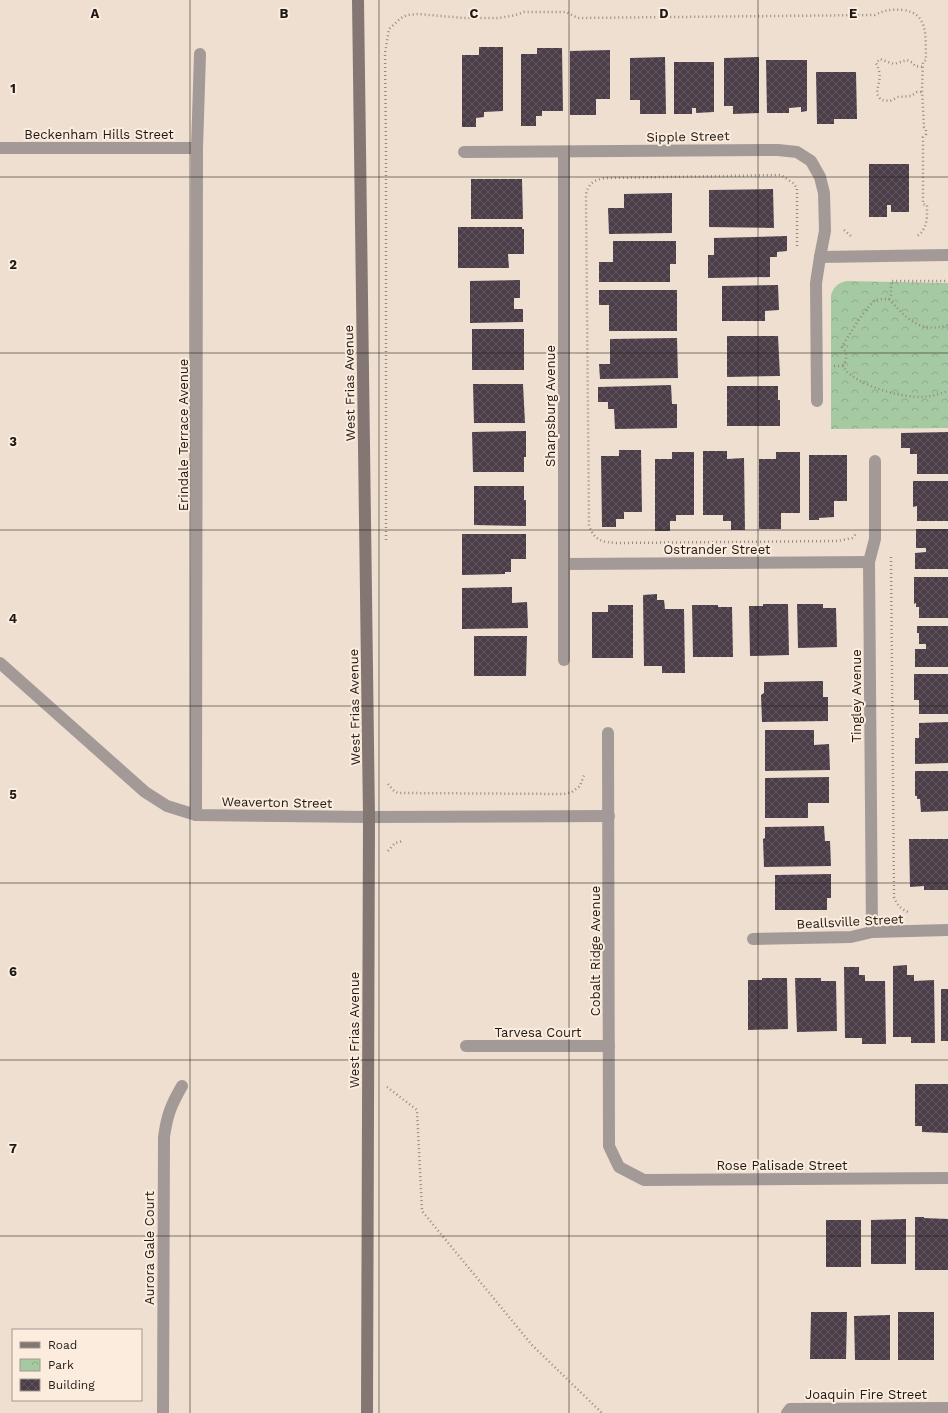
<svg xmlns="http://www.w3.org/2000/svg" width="948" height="1413" viewBox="0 0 948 1413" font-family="'Work Sans',sans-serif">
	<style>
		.park { fill: url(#park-crowns) }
		.building { fill: url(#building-cross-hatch) }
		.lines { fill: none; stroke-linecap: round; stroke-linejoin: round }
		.path { stroke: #958a80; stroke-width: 2.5; stroke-dasharray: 1 3; stroke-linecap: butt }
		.street { stroke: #a39a97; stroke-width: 12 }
		.secondary { stroke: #847773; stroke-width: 12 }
		.grid { fill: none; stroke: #1e1914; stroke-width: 1; stroke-opacity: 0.55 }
		.labels { text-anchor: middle; stroke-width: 4; stroke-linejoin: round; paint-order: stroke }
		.street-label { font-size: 13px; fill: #1e1914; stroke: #fcecde }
		.grid-label { font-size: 13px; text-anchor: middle; font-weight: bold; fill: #1e1914; stroke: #fcecde; stroke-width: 4; stroke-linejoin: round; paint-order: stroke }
	</style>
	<defs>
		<pattern id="park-crowns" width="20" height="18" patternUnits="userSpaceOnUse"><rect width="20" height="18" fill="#a5caa1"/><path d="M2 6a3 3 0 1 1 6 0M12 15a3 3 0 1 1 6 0" fill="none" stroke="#8ead8a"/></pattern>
		<pattern id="building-cross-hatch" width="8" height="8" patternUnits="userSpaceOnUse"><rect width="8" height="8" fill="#4c3e48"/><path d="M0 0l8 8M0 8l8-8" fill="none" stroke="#62575e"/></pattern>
	</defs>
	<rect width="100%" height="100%" fill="#efdfd1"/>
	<!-- park -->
	<path class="park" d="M847,281l101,2v145l-117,1v-134c3,-9 7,-12 16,-14z"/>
	<!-- building -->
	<g class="building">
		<path d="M479,47h24v64l-19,1v5l-8,1v9h-14v-72h17z"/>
		<path d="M537,48h25l1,63h-21v5h-6v10h-15v-72h16z"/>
		<path d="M610,50v49h-14v16h-26v-64z"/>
		<path d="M665,57l1,57h-26v-14h-10v-42z"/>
		<path d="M759,57v56l-26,1v-8h-9v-48z"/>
		<path d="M766,60h41v51l-6,1v-5l-12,1v5h-22z"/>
		<path d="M674,62h40v50l-18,1v-5h-4v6h-18z"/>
		<path d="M816,72h40l1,47h-23v5h-17z"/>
		<path d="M869,164h40v48h-18v-7h-4v12h-18z"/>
		<path d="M471,179h51l1,40h-52z"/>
		<path d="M773,189l1,39 -65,-1v-37z"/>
		<path d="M672,193v40l-63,1 -1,-26h16v-14z"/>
		<path d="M458,227h64v2h2v25h-16l1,14h-51z"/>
		<path d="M787,236v15l-10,1v5h-7v20l-62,1v-23h6v-17z"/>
		<path d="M613,241h63v23h-6v18h-71v-20h14z"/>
		<path d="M520,280v18h-6v11h9v13l-53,1v-42z"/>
		<path d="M778,285l1,25 -14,1v10h-43v-35z"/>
		<path d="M599,290h78v41h-68v-26h-10z"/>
		<rect x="472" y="329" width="52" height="41"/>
		<path d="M727,336h51l2,40 -53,1z"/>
		<path d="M677,338l1,40 -78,1 -1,-15h11v-25z"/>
		<path d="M473,384h50l2,39h-51z"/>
		<path d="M671,385l1,19h5v24l-62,1 -1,-20h-6v-7h-10v-15z"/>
		<path d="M727,386h51v14h2v26h-53z"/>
		<path d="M526,431v26h-2v15h-51l-1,-40z"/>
		<path d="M948,432v42h-31v-20h-7v-6h-9v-15z"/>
		<path d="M619,450h22l1,62h-18v7h-8v8h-14l-1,-71h18z"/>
		<path d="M703,451h24v8l17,-1 1,72h-14v-9h-8v-6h-20z"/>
		<path d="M672,452h22v63h-18v6h-6v10h-15v-72h17z"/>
		<path d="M776,452h24v61h-19v16h-22v-70h17z"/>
		<path d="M809,455h38v46h-13v16l-15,1v2h-10z"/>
		<path d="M913,481h35v40h-31v-15l-4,1z"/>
		<path d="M474,486h50v14h2v26l-52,-1z"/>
		<path d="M916,529h32v40h-33v-16l11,-1v-4h-10z"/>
		<path d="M462,534h64v25h-15v13h-6v2l-43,1z"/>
		<path d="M914,577h34v41h-29v-11h-3v-4l-2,1z"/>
		<path d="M512,587v16l15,-1 1,26 -66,1v-41z"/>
		<path d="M657,594v6h7l1,9h19l1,64h-23v-7h-18l-1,-71z"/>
		<path d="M763,604h25l1,51 -39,1 -1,-50h14z"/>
		<path d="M797,604h26v4h13l1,39 -39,1z"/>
		<path d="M608,605h25v53h-41v-46h16z"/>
		<path d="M692,605h26v2h14l1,50h-40z"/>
		<path d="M917,626h31v41h-33v-18h11v-5h-7v-11h-2z"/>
		<path d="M474,636h53l-1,40h-52z"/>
		<path d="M914,674h34v40h-29v-14h-5z"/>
		<path d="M823,681v16h5v24l-66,1 -1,-27 3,-2v-11z"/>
		<path d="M948,722v41l-33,1v-26h4v-15z"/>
		<path d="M765,730h49v15l15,-1 1,26 -65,1z"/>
		<path d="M915,771h33v40l-27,1 -1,-13h-3v-3h-2z"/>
		<path d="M829,777v26h-21v15h-43v-40z"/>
		<path d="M824,826l1,15h5l1,25 -67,1 -1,-28 2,-1v-11z"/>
		<path d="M909,839h39v51h-24v-4l-14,1z"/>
		<path d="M831,874v24h-4v12h-52v-35z"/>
		<path d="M907,965v10h7v6l20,-1 1,63h-24v-6h-18v-71z"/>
		<path d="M844,967h15v8h6v6h20l1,63h-24v-6h-17z"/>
		<path d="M762,978h25l1,51 -40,1v-50h14z"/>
		<path d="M795,978h26v3h15l1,50 -40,1z"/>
		<rect x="941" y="989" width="7" height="52"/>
		<path d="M915,1084h33v49l-26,-1v-6h-7z"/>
		<path d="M915,1217h9v1l24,1v51h-33z"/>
		<path d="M906,1219v45h-35v-44z"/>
		<rect x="826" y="1220" width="35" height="47"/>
		<path d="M811,1312h36l-1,47h-36z"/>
		<rect x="898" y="1312" width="36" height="48"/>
		<path d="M890,1315v45h-35l-1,-44z"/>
	</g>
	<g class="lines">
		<!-- path -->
		<g class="path">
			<path d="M922,67l-7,-1 -2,-3 -6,-3 -13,4 -14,-5 -4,4c7,15 2,17 1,31l4,6 9,1 8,-4 13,-1 6,-4h6"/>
			<path d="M844,230l8,7"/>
			<path d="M797,246v-58l-4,-5 -12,-8 -175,3c-11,1 -19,6 -20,18l3,330c6,15 13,16 28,17l221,-2 14,-3 4,-4"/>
			<path d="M889,299c17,19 31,35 59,26"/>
			<path d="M834,366h9c2,3 4,7 8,9 16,13 52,23 73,22 8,-1 16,-3 24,-6"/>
			<path d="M843,366c4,-6 5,-13 -1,-19 5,-9 26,-44 34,-47 4,-1 9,-1 13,-1l2,-3v-15h57"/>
			<path d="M386,540v-389l-1,-98 4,-24 12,-11 6,-3 11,-1 46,4h35l17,-3 8,-3h42l12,6 297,-3c9,-5 17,-6 28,-5 27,3 22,30 23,50l-3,2 -1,28 2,37 2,2v5l-3,3v67l2,1h2c0,13 1,24 -11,32"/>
			<path d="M891,557l3,340c3,8 7,12 14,15"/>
			<path d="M388,784l6,7 4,2 166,1 8,-2 8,-6 4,-11"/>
			<path d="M388,851l7,-8 8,-2"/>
			<path d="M387,1087l30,23 5,101 110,134 70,68"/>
		</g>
		<!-- street -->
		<g class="street">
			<path d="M0,148h197"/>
			<path d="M464,152l314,-2 19,2 14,9 9,16 4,16 1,38 -5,26 128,-2"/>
			<path d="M564,152v508"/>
			<path d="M817,401l-1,-118 4,-26"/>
			<path d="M565,564l304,-2"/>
			<path d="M0,663l145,129 22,14 29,9 173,2 240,-1"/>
			<path d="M608,733l1,413 10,21 25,13 304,-2"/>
			<path d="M196,815l1,-667 3,-94"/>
			<path d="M872,932l-3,-370 6,-23v-78"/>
			<path d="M753,939l98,-2 21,-5 76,-2"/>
			<path d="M466,1046h143"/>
			<path d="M163,1413l1,-276c3,-22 7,-32 18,-51"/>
			<path d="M787,1413l3,-4 158,-1"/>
		</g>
		<!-- secondary -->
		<path class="secondary" d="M358,0l11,817 -2,596"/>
	</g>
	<!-- grid -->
	<path class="grid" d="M190,0v1413M379,0v1413M569,0v1413M758,0v1413M0,177h948M0,353h948M0,530h948M0,706h948M0,883h948M0,1060h948M0,1236h948"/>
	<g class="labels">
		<!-- street labels -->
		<g class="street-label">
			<text x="99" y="139">Beckenham Hills Street</text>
			<text transform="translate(688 136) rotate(-1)" y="5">Sipple Street</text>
			<text transform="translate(349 383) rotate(-91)" y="5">West Frias Avenue</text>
			<text transform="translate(550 406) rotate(-90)" y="5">Sharpsburg Avenue</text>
			<text transform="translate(183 435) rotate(-90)" y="5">Erindale Terrace Avenue</text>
			<text x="717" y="554">Ostrander Street</text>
			<text transform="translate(856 696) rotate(-90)" y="5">Tingley Avenue</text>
			<text transform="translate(354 707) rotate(-91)" y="5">West Frias Avenue</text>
			<text transform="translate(277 802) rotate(1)" y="5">Weaverton Street</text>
			<text transform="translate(850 921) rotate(-3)" y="5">Beallsville Street</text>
			<text transform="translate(595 951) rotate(-90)" y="5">Cobalt Ridge Avenue</text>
			<text transform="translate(354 1030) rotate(-90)" y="5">West Frias Avenue</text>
			<text x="538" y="1037">Tarvesa Court</text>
			<text x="782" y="1170">Rose Palisade Street</text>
			<text transform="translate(149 1248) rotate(-90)" y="5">Aurora Gale Court</text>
			<text x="866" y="1399">Joaquin Fire Street</text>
		</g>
	</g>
	<g class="grid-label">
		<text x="95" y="18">A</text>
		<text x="284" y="18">B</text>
		<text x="474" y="18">C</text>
		<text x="664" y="18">D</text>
		<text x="853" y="18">E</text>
		<text x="13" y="93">1</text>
		<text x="13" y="269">2</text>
		<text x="13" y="446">3</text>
		<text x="13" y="623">4</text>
		<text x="13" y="799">5</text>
		<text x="13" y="976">6</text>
		<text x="13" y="1153">7</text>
	</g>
	<!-- legend -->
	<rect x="12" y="1329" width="130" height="72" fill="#fcecde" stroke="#a3988d"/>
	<rect x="20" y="1342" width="20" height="6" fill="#847773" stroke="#a3988d"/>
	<text x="48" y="1349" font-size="12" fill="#1e1914">Road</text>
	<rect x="20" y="1359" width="20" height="12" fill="url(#park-crowns)" stroke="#a3988d"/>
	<text x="48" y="1369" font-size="12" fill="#1e1914">Park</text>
	<rect x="20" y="1379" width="20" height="12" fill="url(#building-cross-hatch)" stroke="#a3988d"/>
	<text x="48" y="1389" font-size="12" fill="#1e1914">Building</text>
</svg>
